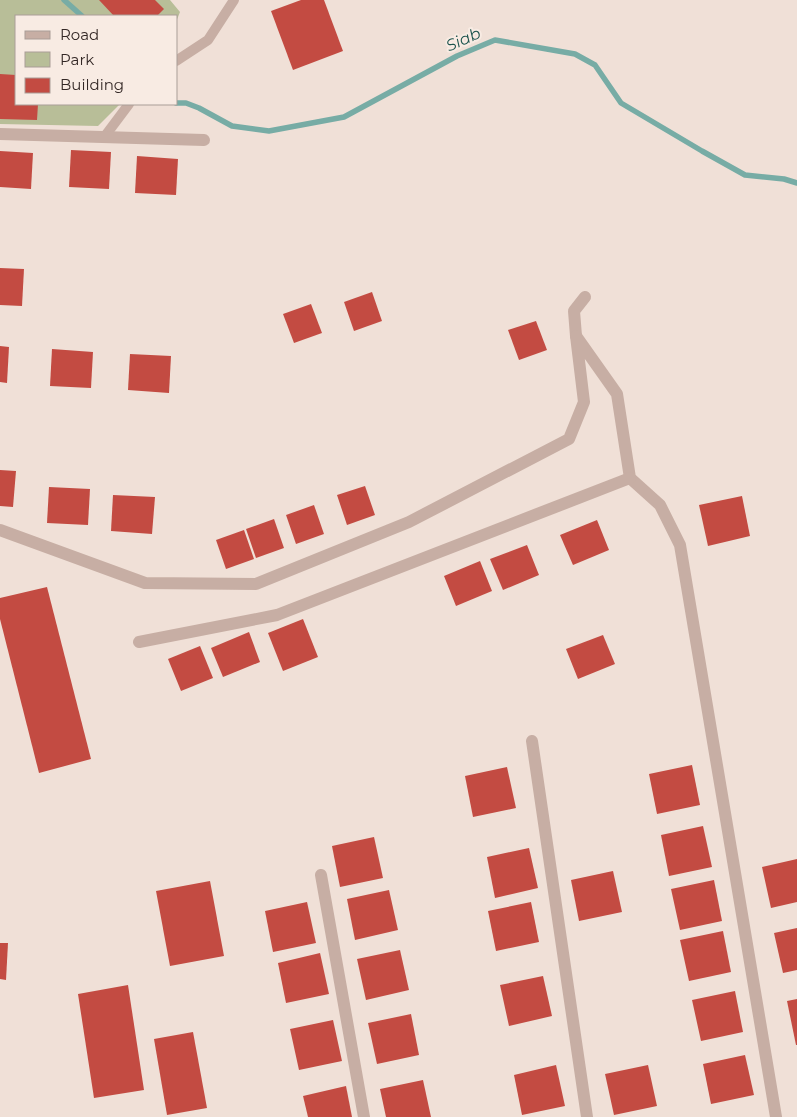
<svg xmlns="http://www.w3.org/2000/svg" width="797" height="1117" viewBox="0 0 797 1117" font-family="Montserrat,sans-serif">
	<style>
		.green { fill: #b8be98 }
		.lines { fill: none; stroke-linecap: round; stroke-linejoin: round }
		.stream { stroke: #77aca5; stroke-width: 5.5 }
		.building { fill: #c34b42 }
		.lane { stroke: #c7aea4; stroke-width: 10 }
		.street { stroke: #c7aea4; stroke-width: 12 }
		.labels { text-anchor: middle; stroke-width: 4; stroke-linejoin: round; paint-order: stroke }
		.water-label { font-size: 16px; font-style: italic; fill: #1c534d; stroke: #f8ebe3 }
	</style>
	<rect width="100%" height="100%" fill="#f0e0d7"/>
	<!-- green -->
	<path class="green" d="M0,0h170l10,12 -4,10v-6h-160v88h104l-22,22 -98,-2z"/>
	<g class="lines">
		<!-- stream -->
		<g class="stream">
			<path d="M64,0l18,16"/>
			<path d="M176,103h10l13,5 33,18 37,5 75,-14 113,-61 38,-16 80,14 20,11 26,38 81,48 43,24 39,4 13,4"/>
		</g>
	</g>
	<!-- building -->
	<g class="building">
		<path d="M99,0h56l9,9 -7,7h-43z"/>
		<path d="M301,0h23l19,51 -50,19 -22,-59z"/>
		<path d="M0,74l16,1v29h22l-1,16 -37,-1z"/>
		<path d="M71,150l40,2 -2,37 -40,-2z"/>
		<path d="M0,151l33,2 -2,36 -31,-2z"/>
		<path d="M137,156l41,3 -2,36 -41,-2z"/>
		<path d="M0,268l24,1 -2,37 -22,-1z"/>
		<path d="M372,292l10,29 -28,10 -10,-29z"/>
		<path d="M311,304l11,29 -28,10 -11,-29z"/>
		<path d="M536,321l11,29 -28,10 -11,-30z"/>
		<path d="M0,346l9,1 -2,36 -7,-1z"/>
		<path d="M52,349l41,3 -2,36 -41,-2z"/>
		<path d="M130,354l41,2 -2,37 -41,-3z"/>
		<path d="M0,470l16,1 -3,36 -13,-1z"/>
		<path d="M365,486l10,29 -28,10 -10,-30z"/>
		<path d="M49,487l41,2 -2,36 -41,-2z"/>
		<path d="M113,495l42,2 -3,37 -41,-3z"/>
		<path d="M742,496l8,40 -42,10 -9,-41z"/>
		<path d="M314,505l10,29 -28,10 -10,-29z"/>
		<path d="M274,519l10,29 -28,10 -10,-29z"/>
		<path d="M597,520l12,30 -36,15 -13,-30z"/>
		<path d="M244,530l10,29 -28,10 -10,-29z"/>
		<path d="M527,545l12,30 -36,15 -13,-31z"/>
		<path d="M480,561l12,30 -36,15 -12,-30z"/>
		<path d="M47,587l44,172 -52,14 -39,-154v-21z"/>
		<path d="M303,619l15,38 -35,14 -15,-38z"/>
		<path d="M249,632l11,30 -37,15 -12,-29z"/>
		<path d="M603,635l12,29 -37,15 -12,-30z"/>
		<path d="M200,646l13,32 -32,13 -13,-32z"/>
		<path d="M692,765l8,40 -43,9 -8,-40z"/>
		<path d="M507,767l9,41 -43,9 -8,-41z"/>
		<path d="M703,826l9,41 -43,9 -8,-41z"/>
		<path d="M374,837l9,41 -43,9 -8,-41z"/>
		<path d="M529,848l9,40 -43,10 -8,-41z"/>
		<path d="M797,859v43l-26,6 -9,-41z"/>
		<path d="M613,871l9,41 -43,9 -8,-41z"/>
		<path d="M714,880l8,41 -42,9 -9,-41z"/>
		<path d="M210,881l14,75 -54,10 -14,-75z"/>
		<path d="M389,890l9,40 -43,10 -8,-41z"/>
		<path d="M307,902l9,41 -43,9 -8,-41z"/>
		<path d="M531,902l8,40 -43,9 -8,-40z"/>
		<path d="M797,928v42l-14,3 -9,-40z"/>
		<path d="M723,931l8,41 -42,9 -9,-41z"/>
		<path d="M0,943h8l-2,37 -6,-1z"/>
		<path d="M400,950l9,40 -43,10 -9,-41z"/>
		<path d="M320,953l9,41 -43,9 -8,-40z"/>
		<path d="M543,976l9,40 -43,10 -9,-41z"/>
		<path d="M128,985l16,105 -50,8 -16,-104z"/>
		<path d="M735,991l8,41 -42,9 -9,-41z"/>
		<path d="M797,999v46h-1l-9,-44z"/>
		<path d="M411,1014l8,41 -42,9 -9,-41z"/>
		<path d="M333,1020l9,41 -43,9 -9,-41z"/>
		<path d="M193,1032l14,76 -40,7 -13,-76z"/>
		<path d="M745,1055l9,40 -43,9 -8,-40z"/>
		<path d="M556,1065l9,41 -43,9 -8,-40z"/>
		<path d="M648,1065l9,41 -43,9 -9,-41z"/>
		<path d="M423,1080l8,37h-45l-6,-28z"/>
		<path d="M346,1086l6,31h-44l-5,-21z"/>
	</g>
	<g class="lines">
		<!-- lane -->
		<g class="lane">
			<path d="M176,61l32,-21 26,-40"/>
			<path d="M105,136l24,-32"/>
		</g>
		<!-- street -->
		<g class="street">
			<path d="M0,134l204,6"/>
			<path d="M576,336l-2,-25 11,-14"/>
			<path d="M0,530l145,53 111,1 153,-62 160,-83 15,-37 -8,-66 41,58 13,84 30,27 20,40 96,572"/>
			<path d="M139,642l138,-27 353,-137"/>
			<path d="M532,741l55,376"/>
			<path d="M321,875l43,242"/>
		</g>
	</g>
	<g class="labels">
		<!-- water labels -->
		<g class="water-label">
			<text transform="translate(463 39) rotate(-24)" y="6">Siab</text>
		</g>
	</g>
	<!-- legend -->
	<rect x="15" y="15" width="162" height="90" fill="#f8ebe3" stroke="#a99d97"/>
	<rect x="25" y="31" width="25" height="8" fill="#c7aea4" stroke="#a99d97"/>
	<text x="60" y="40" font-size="15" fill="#332725">Road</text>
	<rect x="25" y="52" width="25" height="15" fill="#b8be98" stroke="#a99d97"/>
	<text x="60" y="65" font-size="15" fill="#332725">Park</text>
	<rect x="25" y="78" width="25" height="15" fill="#c34b42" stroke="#a99d97"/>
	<text x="60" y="90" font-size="15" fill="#332725">Building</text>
</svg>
